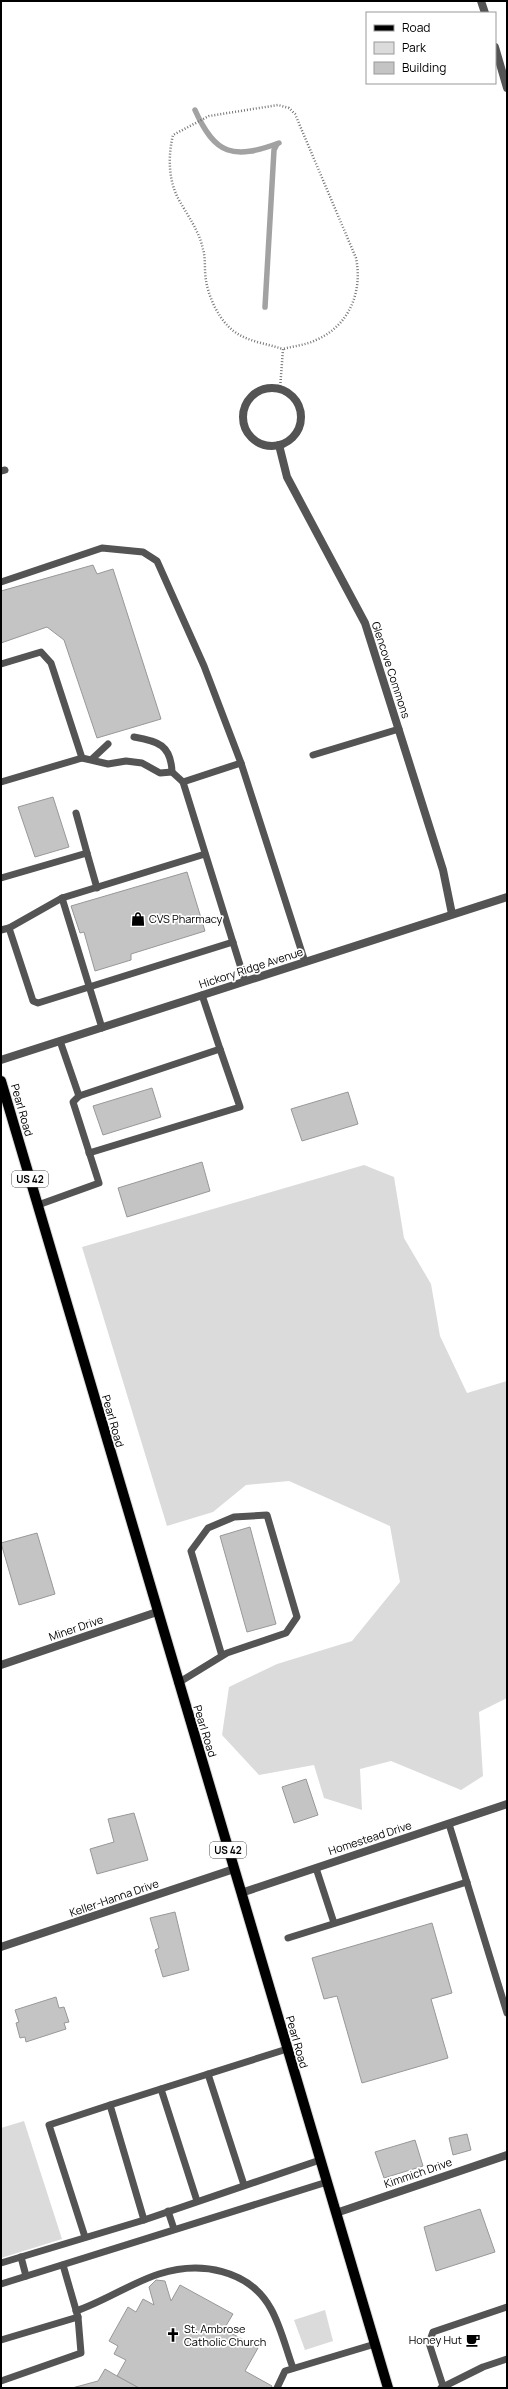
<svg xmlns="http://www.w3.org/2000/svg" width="508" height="2389" viewBox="0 0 508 2389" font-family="Manrope,sans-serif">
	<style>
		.green { fill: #dbdbdb }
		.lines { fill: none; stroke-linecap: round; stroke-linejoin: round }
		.stream { stroke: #a2a2a2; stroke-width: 5.5 }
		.building { fill: #c4c4c4; stroke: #989898 }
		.primary-casing { stroke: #dbdbdb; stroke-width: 12 }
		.path { stroke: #767676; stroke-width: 2.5; stroke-dasharray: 1 2; stroke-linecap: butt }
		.lane { stroke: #545454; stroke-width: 7 }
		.street { stroke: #545454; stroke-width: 8 }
		.primary { stroke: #000; stroke-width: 10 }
		.labels { text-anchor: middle; stroke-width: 3.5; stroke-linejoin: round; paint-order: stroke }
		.shield { fill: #fff; stroke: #4c4c4c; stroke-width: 1 }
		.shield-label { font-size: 10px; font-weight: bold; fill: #000 }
		.street-label { font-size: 11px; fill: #000; stroke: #fff }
		.poi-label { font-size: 11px; fill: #000; stroke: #fff; text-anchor: start }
	</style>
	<rect width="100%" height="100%" fill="#fff"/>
	<!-- green -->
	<g class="green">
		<path d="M364,1165l30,12 10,61 27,46 9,52 27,57 40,-12v317l-28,14 4,64 -22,14 -70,-29 -31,8 2,41 -38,-12 -10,-33 -55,10 -37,-40 7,-48 48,-23 75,-23 48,-59 -10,-56 -101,-45 -43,4 -33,27 -46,14 -85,-279z"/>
		<path d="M24,2121l38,118 -61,19v-130z"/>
		<path d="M325,2310l8,31 -28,9 -11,-30z"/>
	</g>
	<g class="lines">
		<!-- stream -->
		<g class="stream">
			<path d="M195,110c20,45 38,50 84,33"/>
			<path d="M265,307l9,-157 3,-6"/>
		</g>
	</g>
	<!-- building -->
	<g class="building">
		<path d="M93,565l4,9 16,-5 48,150 -64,19 -33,-98 -17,-13 -46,16v-52z"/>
		<path d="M53,797l16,50 -34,10 -17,-50z"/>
		<path d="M187,872l18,59 -74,23v6l-36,11 -11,-39 -4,1 -9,-27z"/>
		<path d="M152,1088l9,29 -58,18 -10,-29z"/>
		<path d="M348,1092l10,32 -56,17 -11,-32z"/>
		<path d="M202,1162l8,29 -83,26 -9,-29z"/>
		<path d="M250,1527l26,97 -29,8 -27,-96z"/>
		<path d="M37,1533l18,61 -36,11 -18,-62z"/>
		<path d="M306,1779l12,36 -24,8 -12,-36z"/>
		<path d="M134,1813l14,47 -51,14 -7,-25 24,-7 -6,-23z"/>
		<path d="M175,1912l14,58 -26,7 -8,-27 4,-2 -9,-30z"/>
		<path d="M432,1923l20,70 -21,6 17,59 -86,25 -25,-87 -13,3 -12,-41z"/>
		<path d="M56,1997l3,11 5,-1 5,15 -5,1 2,6 -40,13 -1,-5 -5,1 -4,-15 3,-1 -4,-12z"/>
		<path d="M467,2134l4,16 -18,5 -4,-17z"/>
		<path d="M415,2140l8,26 -39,12 -9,-26z"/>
		<path d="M480,2209l15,43 -59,19 -12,-44z"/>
		<path d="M156,2280l9,1 6,20 9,-16 53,29 -9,15 34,19 -13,23 27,15 -1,2h-132l-22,-12 9,-16 -12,-6 4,-8 -9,-5 19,-34 8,5 7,-13 11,6 -5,-18z"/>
		<path d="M105,2369l12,7 22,12h-67l26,-7z"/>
	</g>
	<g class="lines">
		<defs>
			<path id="primary" d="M1,1081l387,1307"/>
		</defs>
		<!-- primary casing -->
		<use href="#primary" class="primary-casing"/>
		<!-- path -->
		<path class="path" d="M280,389l3,-40c-19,-6 -41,-8 -55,-23 -11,-11 -20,-31 -22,-46 -2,-10 0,-21 -3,-31 -4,-18 -15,-33 -24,-49 -11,-20 -11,-44 -6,-65l36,-19 69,-11 11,3 6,6 61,144c7,34 -7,68 -40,82 -10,5 -22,6 -33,9"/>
		<!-- lane -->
		<g class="lane">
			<path d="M1,471l4,-1"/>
			<path d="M1,582l101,-34 41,4 14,9 47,105 37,97"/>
			<path d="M1,664l40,-12 10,11 31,95 -81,24"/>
			<path d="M134,737c24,4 37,8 38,35l11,10"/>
			<path d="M313,755l86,-26"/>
			<path d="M82,758l26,6 18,-3 16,2 18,10 12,-1"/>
			<path d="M92,759l16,-15"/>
			<path d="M87,853l10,35"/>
			<path d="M1,878l86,-25 -11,-40"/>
			<path d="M62,898l143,-44"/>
			<path d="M9,928l24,73 5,2 195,-61"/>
			<path d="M1,930l8,-2 53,-30 40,130"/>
			<path d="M245,981l-62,-199 58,-19 64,199"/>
			<path d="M60,1041l19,55 141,-47 -18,-54"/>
			<path d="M89,1153l151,-46 -20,-58"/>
			<path d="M38,1205l61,-22 -26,-81 6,-6"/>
			<path d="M178,1683l44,-27 5,-3 59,-20 11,-16 -30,-102 -33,2 -26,11 -17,23 31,105"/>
			<path d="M449,1824l58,189"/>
			<path d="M316,1868l18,55"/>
			<path d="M288,1938l179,-56"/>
			<path d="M208,2074l36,111"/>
			<path d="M161,2089l36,112"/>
			<path d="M168,2211l6,18"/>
			<path d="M144,2220l-34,-115 177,-56"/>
			<path d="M85,2237l-36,-112 61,-20"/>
			<path d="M21,2257l5,19"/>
			<path d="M1,2263l143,-43 176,-60"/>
			<path d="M1,2284l326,-102"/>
			<path d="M76,2311c29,-10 55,-28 83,-37 41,-13 90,-5 112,35 10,18 15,40 22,59"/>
			<path d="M1,2340l77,-23 -15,-52"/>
			<path d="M1,2381l80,-28 -3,-36"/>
			<path d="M443,2386l-14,-43 4,-11 74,-25"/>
			<path d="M277,2388l8,-17 90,-27"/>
			<path d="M441,2388l42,-21 24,-8"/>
		</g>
		<!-- street -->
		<g class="street">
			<path d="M481,1l4,12"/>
			<path d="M495,47l12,41"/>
			<circle cx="272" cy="417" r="29"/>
			<path d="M279,445l8,32 78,146 78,247 9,44"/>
			<path d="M1,1060l506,-163"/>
			<path d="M1,1665l156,-53"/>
			<path d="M241,1893l266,-89"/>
			<path d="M1,1947l233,-78"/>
			<path d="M336,2213l171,-58"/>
		</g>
		<!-- primary -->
		<use href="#primary" class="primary"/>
	</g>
	<!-- icons -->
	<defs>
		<symbol id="shop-bare" viewBox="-9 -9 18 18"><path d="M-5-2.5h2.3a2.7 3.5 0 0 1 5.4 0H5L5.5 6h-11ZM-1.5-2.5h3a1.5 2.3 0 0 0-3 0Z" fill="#000" stroke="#fff" stroke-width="2.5" paint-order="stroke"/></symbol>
		<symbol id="church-bare" viewBox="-9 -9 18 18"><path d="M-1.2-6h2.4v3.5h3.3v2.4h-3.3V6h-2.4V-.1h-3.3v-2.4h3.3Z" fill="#000" stroke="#fff" stroke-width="2.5" paint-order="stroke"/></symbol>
		<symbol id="cafe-bare" viewBox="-9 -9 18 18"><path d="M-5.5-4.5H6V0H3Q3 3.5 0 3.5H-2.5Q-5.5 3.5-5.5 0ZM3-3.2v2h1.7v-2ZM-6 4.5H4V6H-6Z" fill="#000" stroke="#fff" stroke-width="2.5" paint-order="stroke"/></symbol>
	</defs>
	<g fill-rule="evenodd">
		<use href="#shop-bare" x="128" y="909" width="20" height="20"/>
		<use href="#church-bare" x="163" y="2325" width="20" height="20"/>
		<use href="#cafe-bare" x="463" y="2330" width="20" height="20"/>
	</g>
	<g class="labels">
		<!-- shield labels -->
		<g class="shield">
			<rect x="12" y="1171" width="36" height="16" rx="3"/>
			<rect x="210" y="1842" width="36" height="16" rx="3"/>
		</g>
		<g class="shield-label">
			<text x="30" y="1183">US 42</text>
			<text x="228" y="1854">US 42</text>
		</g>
		<!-- street labels -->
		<g class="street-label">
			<text transform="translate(391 670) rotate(72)" y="4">Glencove Commons</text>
			<text transform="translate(251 968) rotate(-18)" y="4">Hickory Ridge Avenue</text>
			<text transform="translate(22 1110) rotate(74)" y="4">Pearl Road</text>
			<text transform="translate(113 1421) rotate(74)" y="4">Pearl Road</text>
			<text transform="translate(76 1628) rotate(-19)" y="4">Miner Drive</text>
			<text transform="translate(205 1731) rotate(73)" y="4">Pearl Road</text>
			<text transform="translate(370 1838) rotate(-18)" y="4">Homestead Drive</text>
			<text transform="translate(114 1898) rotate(-19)" y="4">Keller-Hanna Drive</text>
			<text transform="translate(297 2042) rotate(74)" y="4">Pearl Road</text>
			<text transform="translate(418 2173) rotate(-19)" y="4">Kimmich Drive</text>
		</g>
		<!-- poi labels -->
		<g class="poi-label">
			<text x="149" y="923">CVS Pharmacy</text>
			<text x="184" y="2333">St. Ambrose<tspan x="184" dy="13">Catholic Church</tspan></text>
			<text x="462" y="2344" text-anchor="end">Honey Hut</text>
		</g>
	</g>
	<!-- border -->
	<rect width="508" height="2389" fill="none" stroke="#000000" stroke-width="4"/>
	<!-- legend -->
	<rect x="366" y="12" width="130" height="72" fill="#ffffff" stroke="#999999"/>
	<rect x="374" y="25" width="20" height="6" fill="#000000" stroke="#999999"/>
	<text x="402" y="32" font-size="12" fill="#000000">Road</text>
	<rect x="374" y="42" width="20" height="12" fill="#dbdbdb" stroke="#999999"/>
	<text x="402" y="52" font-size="12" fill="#000000">Park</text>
	<rect x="374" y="62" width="20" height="12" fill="#c4c4c4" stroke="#999999"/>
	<text x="402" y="72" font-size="12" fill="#000000">Building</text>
</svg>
